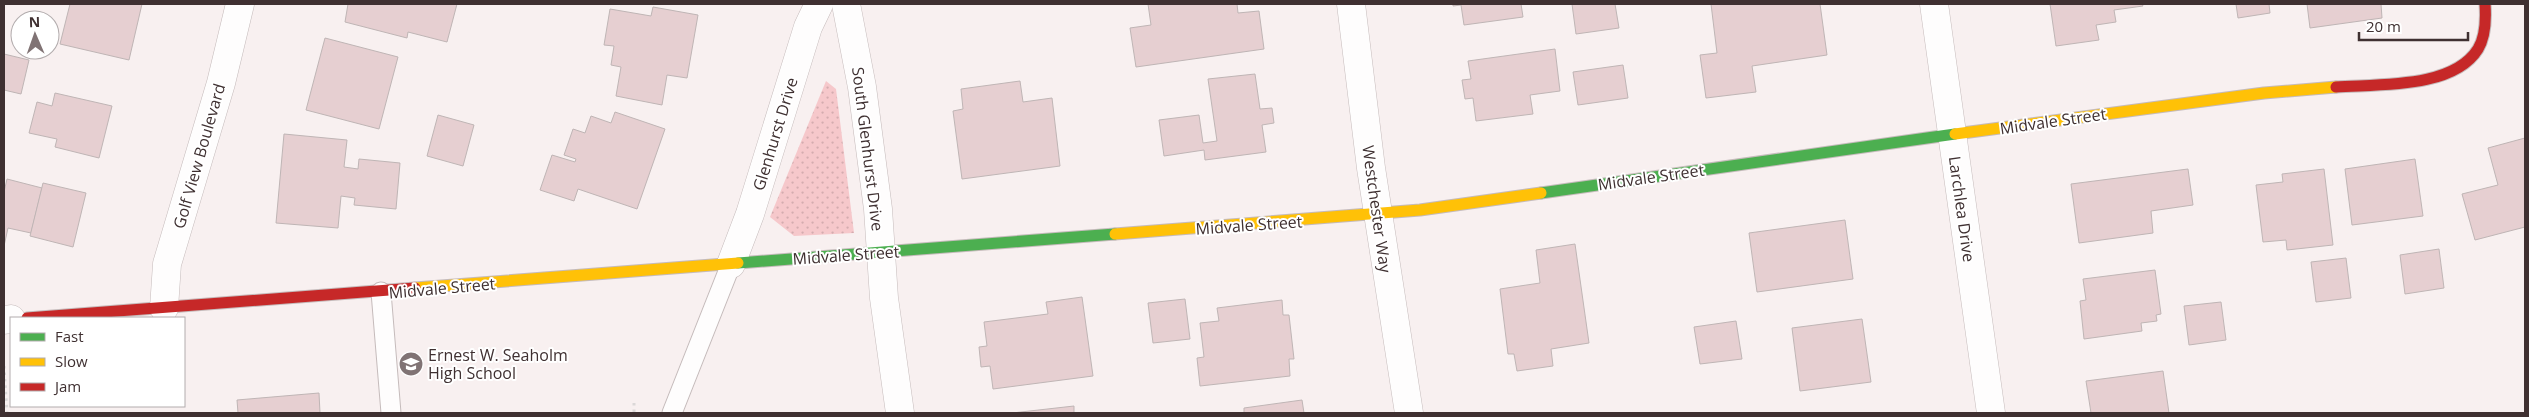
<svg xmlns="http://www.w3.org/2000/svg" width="2529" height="417" viewBox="0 0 2529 417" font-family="'Open Sans',sans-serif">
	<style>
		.grass { fill: url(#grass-dots) }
		.building { fill: #e6cfd1; stroke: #bfb5b5 }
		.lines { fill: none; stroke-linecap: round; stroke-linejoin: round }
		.lane-casing { stroke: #c5bbbb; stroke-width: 21 }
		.street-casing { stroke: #c5bbbb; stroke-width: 29 }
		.fast-casing { stroke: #c5bbbb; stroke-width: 13 }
		.slow-casing { stroke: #c5bbbb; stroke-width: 13 }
		.jam-casing { stroke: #c5bbbb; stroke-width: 13 }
		.path { stroke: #dbd8d8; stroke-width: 3; stroke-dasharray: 2.5 4; stroke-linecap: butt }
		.lane { stroke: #fefdfd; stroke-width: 19 }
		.street { stroke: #fefdfd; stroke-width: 28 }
		.fast { stroke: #4caf50; stroke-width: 11 }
		.slow { stroke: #ffc107; stroke-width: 11 }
		.jam { stroke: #c62828; stroke-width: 11 }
		.labels { text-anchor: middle; stroke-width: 4; stroke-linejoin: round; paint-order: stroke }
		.street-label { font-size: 16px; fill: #3f3031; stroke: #fff }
		.poi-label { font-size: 16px; fill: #3f3031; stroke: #fff; text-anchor: start }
	</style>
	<defs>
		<pattern id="grass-dots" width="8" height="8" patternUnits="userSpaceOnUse" patternTransform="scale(1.25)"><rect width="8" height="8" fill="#f6c8cb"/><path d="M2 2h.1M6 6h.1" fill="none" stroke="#d4acaf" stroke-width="1.8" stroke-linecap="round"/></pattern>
	</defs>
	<rect width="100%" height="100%" fill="#f8f0f0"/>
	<!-- grass -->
	<path class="grass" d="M826,81l10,8 18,144 -60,3 -24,-19z"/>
	<!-- building -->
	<g class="building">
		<path d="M70,4h72l-13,56 -69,-16z"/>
		<path d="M348,4h109l-10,38 -39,-10 -1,6 -62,-16z"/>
		<path d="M1148,4h89l1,9 21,-2 5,38 -128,18 -6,-39 21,-3z"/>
		<path d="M1453,4h68l2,13 -59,8 -3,-20 -8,1z"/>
		<path d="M1572,4h43l4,24 -43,6z"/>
		<path d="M1711,4h109l7,51 -75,11 4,26 -50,6 -6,-43 17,-2z"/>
		<path d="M2050,4h92l1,2 -29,4 2,12 -20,3 3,15 -43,6z"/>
		<path d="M2236,4h33l1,9 -32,5z"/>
		<path d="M2307,4h74l1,14 -72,10z"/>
		<path d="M653,7l45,8 -11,63 -20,-3 -5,30 -46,-9 5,-29 -10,-2 3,-19 -10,-1 6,-36 41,7z"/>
		<path d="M325,38l73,19 -19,72 -73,-19z"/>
		<path d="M1555,49l5,42 -30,4 3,19 -57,7 -3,-23 -8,1 -3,-19 9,-1 -3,-18z"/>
		<path d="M4,54l25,6 -8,34 -17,-4z"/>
		<path d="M1623,65l5,33 -50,7 -5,-33z"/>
		<path d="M1255,74l5,35 12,-1 2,15 -12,2 4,27 -61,8 -1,-10 -40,6 -5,-36 40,-5 4,28 14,-2 -9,-62z"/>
		<path d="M1020,81l3,21 29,-4 8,68 -98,13 -9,-68 10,-2 -2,-20z"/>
		<path d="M55,93l57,13 -13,52 -44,-11 2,-8 -28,-6 8,-31 15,4z"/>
		<path d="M615,112l50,17 -28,80 -59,-20 -4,12 -34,-11 12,-35 23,7 1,-3 -12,-4 9,-26 12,4 6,-17 20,7z"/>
		<path d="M438,115l36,10 -11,41 -36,-10z"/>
		<path d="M284,134l63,6 -3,27 14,2 1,-10 41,4 -4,46 -42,-4 1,-7 -14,-2 -3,32 -62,-5z"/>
		<path d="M2525,138v89l-50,13 -13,-46 36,-9 -10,-37z"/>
		<path d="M2415,159l8,57 -71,9 -7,-56z"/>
		<path d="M2188,169l5,36 -42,6 2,22 -74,10 -8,-59z"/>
		<path d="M2324,169l9,76 -46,5 -1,-10 -23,2 -7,-57 27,-3 -1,-8z"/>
		<path d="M7,179l35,9 -11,45 -23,-5 -4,18v-54z"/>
		<path d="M43,183l43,10 -13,54 -43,-11z"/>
		<path d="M1845,220l8,59 -96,13 -8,-59z"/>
		<path d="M1575,244l14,99 -38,6 2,17 -36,5 -3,-17h-6l-8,-65 40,-6 -4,-33z"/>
		<path d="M2439,249l5,39 -39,6 -5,-39z"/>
		<path d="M2346,258l5,40 -35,4 -5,-40z"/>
		<path d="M2155,270l6,44 -5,1 1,6 -16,2 1,8 -58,8 -4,-38 6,-1 -3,-21z"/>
		<path d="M1082,297l11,79 -100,13 -3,-23 -9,1 -2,-20 8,-1 -3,-24 64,-8 -2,-12z"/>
		<path d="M1185,299l5,40 -37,4 -5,-40z"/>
		<path d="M1282,300l1,15h6l5,44h-5l1,17 -90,10 -3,-28 7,-1 -4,-34 19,-2 -2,-13z"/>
		<path d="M2221,302l5,38 -37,5 -5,-39z"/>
		<path d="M1862,319l9,63 -71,9 -8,-63z"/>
		<path d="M1736,321l6,38 -42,5 -6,-37z"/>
		<path d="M2163,371l6,42h-78l-5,-32z"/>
		<path d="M319,393l1,20h-82l-1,-13z"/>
		<path d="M1302,400l2,13h-60v-5z"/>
		<path d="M1074,406v7h-62z"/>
	</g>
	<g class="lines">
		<defs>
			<g id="lane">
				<path d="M381,292l10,121"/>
				<path d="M672,413l59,-149"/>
			</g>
			<g id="street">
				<path d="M846,4l16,83 16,122 6,89 16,115"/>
				<path d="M1351,4l20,164 38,245"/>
				<path d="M1934,4l57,409"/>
				<path d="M731,264l19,-50 58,-187 11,-23"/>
				<path d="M164,308l3,-44 54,-181 19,-79"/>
				<path d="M4,320l7,-1"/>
			</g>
			<g id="fast">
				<path d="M1541,193l414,-59"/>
				<path d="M738,263l377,-29"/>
			</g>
			<g id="slow">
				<path d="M1955,134l309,-41 72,-6"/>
				<path d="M1115,234l305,-24 121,-17"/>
				<path d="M415,288l323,-25"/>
			</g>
			<g id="jam">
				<path d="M2336,87c42,-3 117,2 142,-38 8,-13 8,-31 7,-45"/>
				<path d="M27,318l388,-30"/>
			</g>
		</defs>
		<!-- lane casing -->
		<use href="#lane" class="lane-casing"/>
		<!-- street casing -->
		<use href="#street" class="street-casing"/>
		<!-- fast casing -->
		<use href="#fast" class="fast-casing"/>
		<!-- slow casing -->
		<use href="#slow" class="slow-casing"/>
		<!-- jam casing -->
		<use href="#jam" class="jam-casing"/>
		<!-- path -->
		<g class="path">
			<path d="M4,366l3,47"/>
			<path d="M634,403v10"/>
		</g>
		<!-- lane -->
		<use href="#lane" class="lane"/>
		<!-- street -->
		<use href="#street" class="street"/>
		<!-- fast -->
		<use href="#fast" class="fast"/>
		<!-- slow -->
		<use href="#slow" class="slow"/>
		<!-- jam -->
		<use href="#jam" class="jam"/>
	</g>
	<!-- icons -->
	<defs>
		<symbol id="school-disc" viewBox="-11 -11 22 22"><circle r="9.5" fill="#807374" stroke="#fff"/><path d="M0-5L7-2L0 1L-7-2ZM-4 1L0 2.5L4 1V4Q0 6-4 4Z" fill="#fff"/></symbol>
	</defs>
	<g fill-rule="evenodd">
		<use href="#school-disc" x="397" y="350" width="28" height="28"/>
	</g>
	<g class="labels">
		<!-- street labels -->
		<g class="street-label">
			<text transform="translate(2053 121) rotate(-8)" y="6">Midvale Street</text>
			<text transform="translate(775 134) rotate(-73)" y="6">Glenhurst Drive</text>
			<text transform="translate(868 149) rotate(83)" y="6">South Glenhurst Drive</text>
			<text transform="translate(199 156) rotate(-74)" y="6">Golf View Boulevard</text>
			<text transform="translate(1651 177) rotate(-8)" y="6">Midvale Street</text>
			<text transform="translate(1377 209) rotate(82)" y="6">Westchester Way</text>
			<text transform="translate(1962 209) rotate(82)" y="6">Larchlea Drive</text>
			<text transform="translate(1249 225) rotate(-4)" y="6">Midvale Street</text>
			<text transform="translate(846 255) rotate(-4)" y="6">Midvale Street</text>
			<text transform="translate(442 288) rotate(-5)" y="6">Midvale Street</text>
		</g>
		<!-- poi labels -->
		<g class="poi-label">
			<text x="428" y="361">Ernest W. Seaholm<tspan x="428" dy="18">High School</tspan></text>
		</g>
	</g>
	<!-- border -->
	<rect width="2529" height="417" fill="none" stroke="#3f3031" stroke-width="10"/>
	<!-- legend -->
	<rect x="10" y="317" width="175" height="90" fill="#ffffff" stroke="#b2acad"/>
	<rect x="20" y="333" width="25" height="8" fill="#4caf50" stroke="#b2acad"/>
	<text x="55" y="342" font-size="15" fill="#3f3031">Fast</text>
	<rect x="20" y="358" width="25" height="8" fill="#ffc107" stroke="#b2acad"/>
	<text x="55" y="367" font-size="15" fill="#3f3031">Slow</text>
	<rect x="20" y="383" width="25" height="8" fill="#c62828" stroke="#b2acad"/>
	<text x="55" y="392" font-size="15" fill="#3f3031">Jam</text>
	<!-- north arrow -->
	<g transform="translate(35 35) rotate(358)"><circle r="24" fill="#ffffff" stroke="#b2acad"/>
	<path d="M0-4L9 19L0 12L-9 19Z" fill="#807374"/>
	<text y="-8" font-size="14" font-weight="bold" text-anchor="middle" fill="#3f3031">N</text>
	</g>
	<!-- scale -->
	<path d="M2359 32v8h109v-8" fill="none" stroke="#3f3031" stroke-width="2.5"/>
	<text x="2366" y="32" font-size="15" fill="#3f3031" stroke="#ffffff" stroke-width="4" paint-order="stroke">20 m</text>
</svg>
